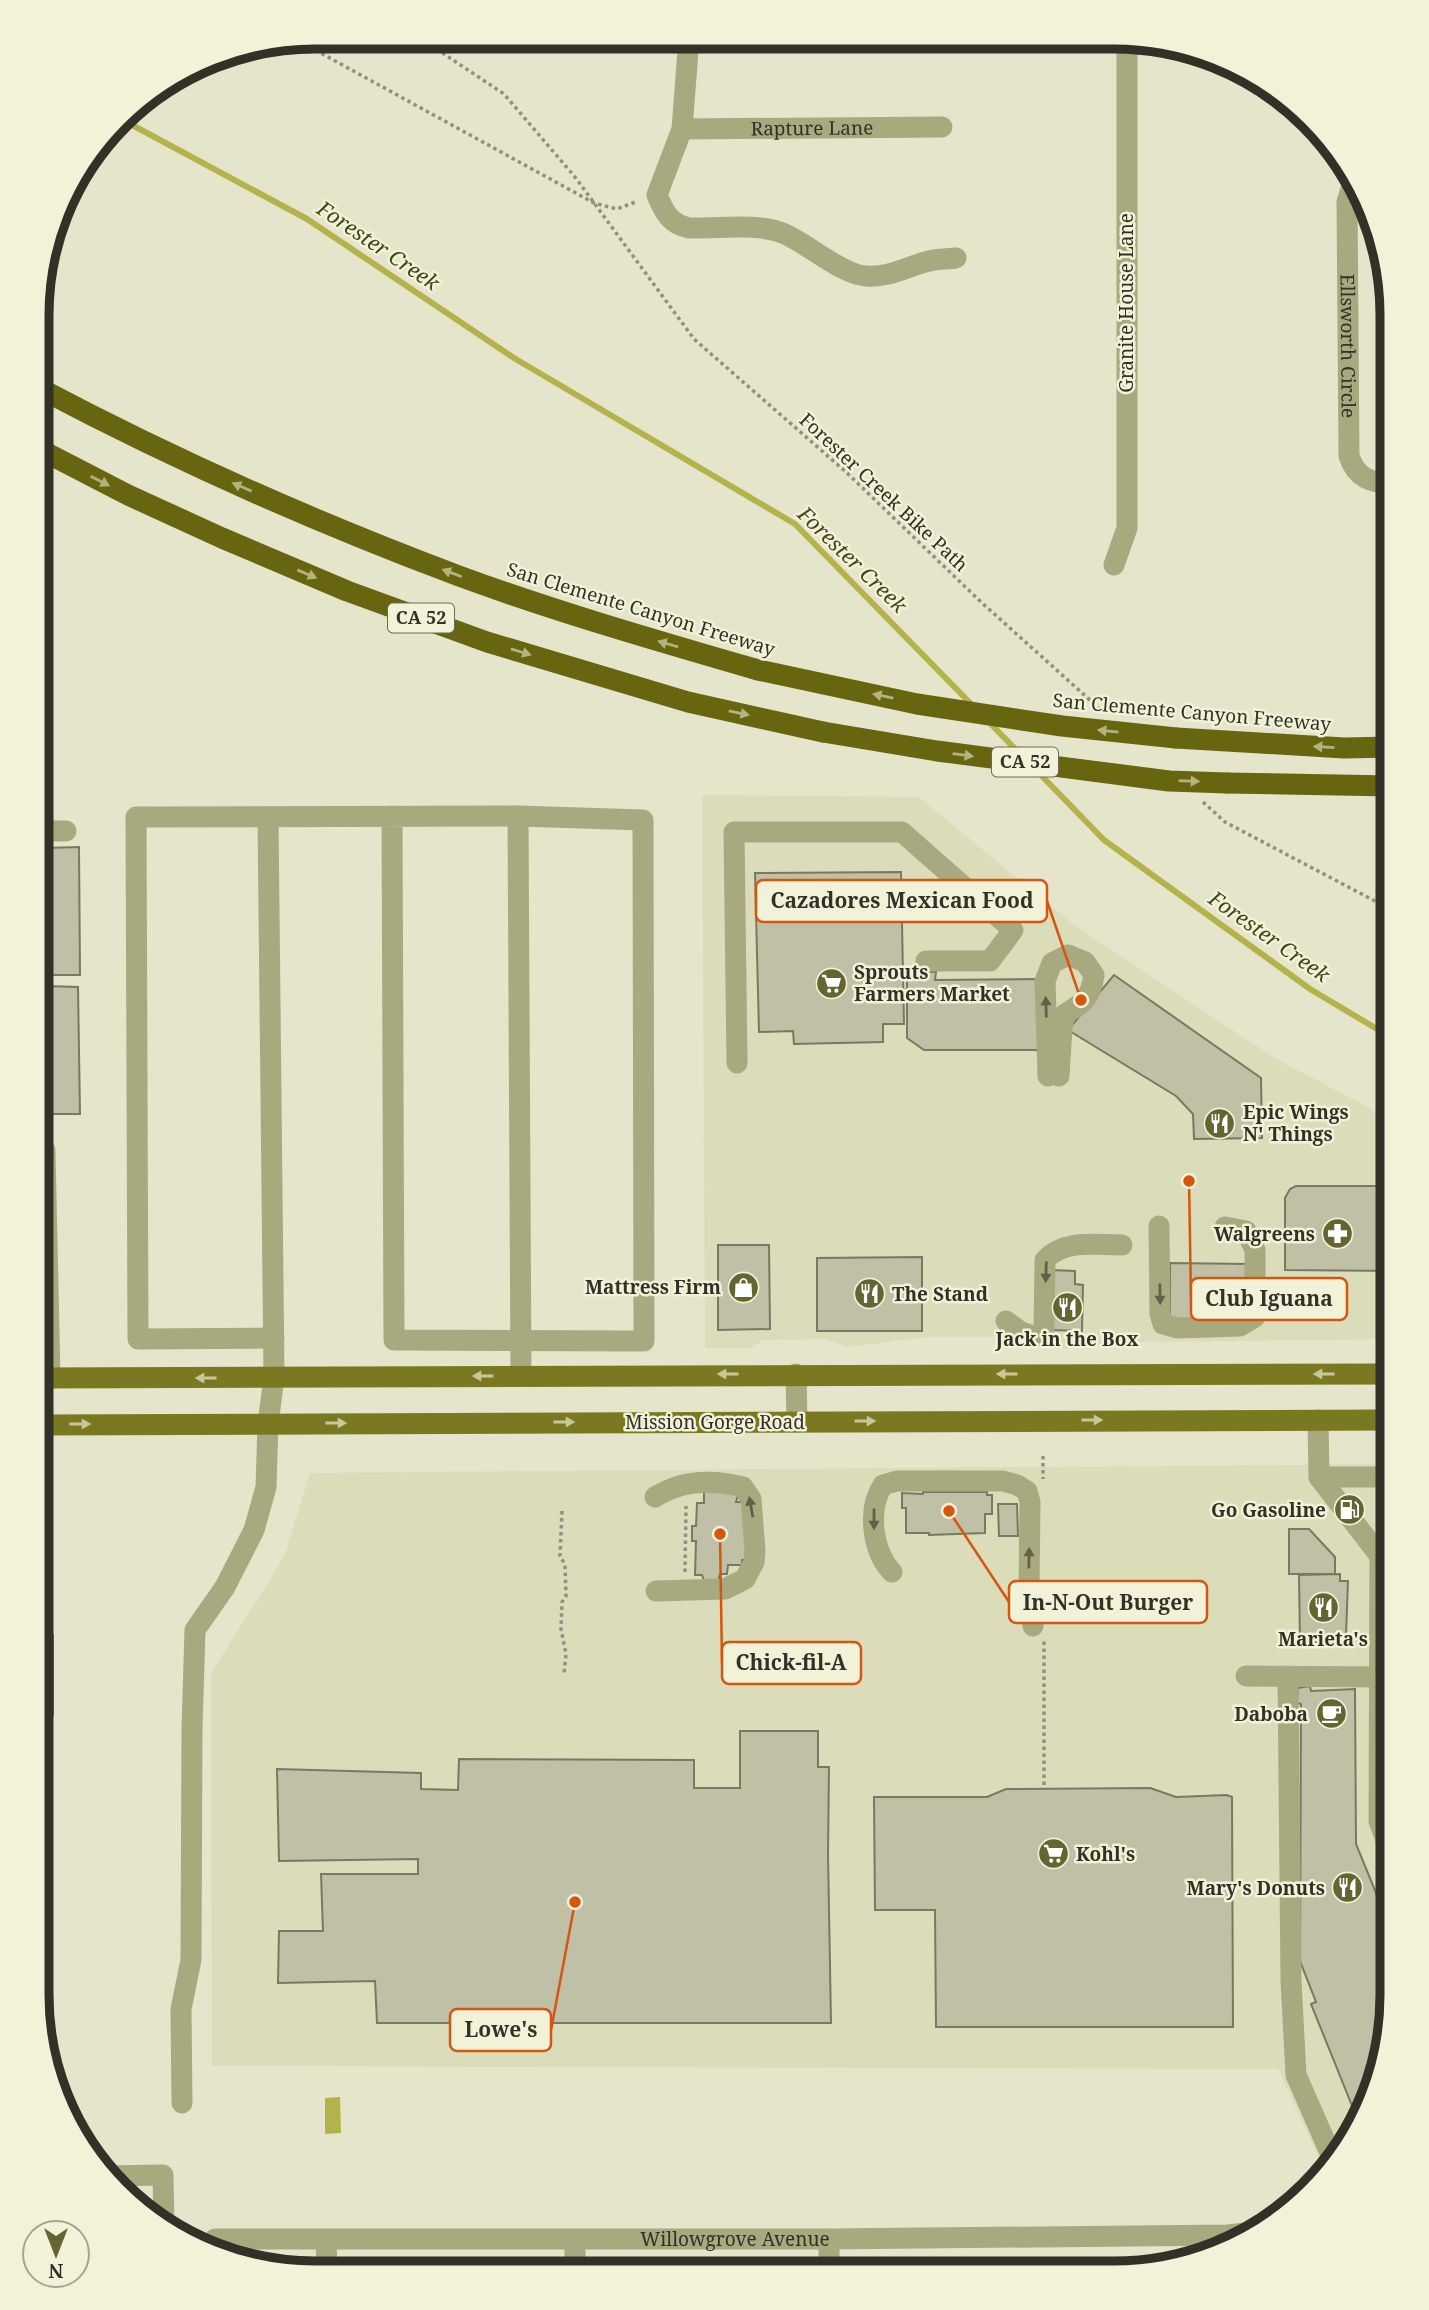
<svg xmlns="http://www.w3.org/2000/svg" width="1429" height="2310" viewBox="0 0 1429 2310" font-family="'Noto Serif',serif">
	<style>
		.built { fill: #dbdcba }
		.water { fill: #b4b34b }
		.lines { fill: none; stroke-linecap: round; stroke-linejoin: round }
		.stream { stroke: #b4b34b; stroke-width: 6 }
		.building { fill: #bfc0a6; stroke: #787961; stroke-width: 2 }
		.path { stroke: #90917e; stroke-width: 3.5; stroke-dasharray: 3.5 3.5; stroke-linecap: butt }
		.minor { stroke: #a9a980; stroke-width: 21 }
		.major { stroke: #7a7820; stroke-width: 21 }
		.highway { stroke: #676510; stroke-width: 21 }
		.highway-bridge { stroke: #676510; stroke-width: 21 }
		.oneway { fill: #b3b37e }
		.oneway2 { fill: #61614b }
		.oneway3 { fill: #c7c798 }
		.labels { text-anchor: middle; stroke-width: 5; stroke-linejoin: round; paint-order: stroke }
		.shield { fill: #f1f2d8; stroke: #6b6b5c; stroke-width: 2 }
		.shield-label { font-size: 18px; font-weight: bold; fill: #313127 }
		.street-label { font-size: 19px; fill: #313127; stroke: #f1f2d8 }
		.poi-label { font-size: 19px; font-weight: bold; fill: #313127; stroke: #f1f2d8; text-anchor: end }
		.water-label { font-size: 21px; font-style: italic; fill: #46451a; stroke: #f1f2d8 }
		.rim { fill: none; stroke: #313127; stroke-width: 9 }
		.leader { fill: none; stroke: #d6550f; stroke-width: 2.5 }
		.callout-dot { fill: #d6550f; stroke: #f1f2d8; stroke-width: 2.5 }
		.callout { fill: #f1f2d8; stroke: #d6550f; stroke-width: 2.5 }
		.callout-label { font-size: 21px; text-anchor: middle; font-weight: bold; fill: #313127 }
	</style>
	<rect width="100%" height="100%" fill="#e4e5cb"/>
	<!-- built -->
	<g class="built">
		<path d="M702,795l217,2 160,132 196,129 117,62v219l-242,3 -45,-2 -12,9h-46l-40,-12h-80l-79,10 -22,-8 -63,1 -12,8h-46z"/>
		<path d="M1392,1464v549l-21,88 -36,63 -9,9 -48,-104 -1066,-3 -1,-393 73,-116 26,-84z"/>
	</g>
	<!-- water -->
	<path class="water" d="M340,2097l1,36 -16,1v-36z"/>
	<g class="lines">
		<!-- stream -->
		<g class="stream">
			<path d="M121,119l186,100 207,139 281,166 178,182"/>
			<path d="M988,721l34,35"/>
			<path d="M1037,771l67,69 206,149 82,49"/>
		</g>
	</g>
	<!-- building -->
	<g class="building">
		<path d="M79,847l1,128h-34l-1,-127z"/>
		<path d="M901,872l3,152h-21v18l-89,2 -1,-13 -34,1 -4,-159z"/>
		<path d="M907,971l29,1 -1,8 103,-1 1,71h-115l-17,-12z"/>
		<path d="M1114,975l147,103 1,60 -68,1 -1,-25 -17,-18 -108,-66z"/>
		<path d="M46,986l32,1 2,127h-32z"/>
		<path d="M1296,1186h96v85l-107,-1v-72l5,-9z"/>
		<path d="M718,1245h51l1,84 -52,1z"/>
		<path d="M922,1257v74h-105v-73z"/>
		<path d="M1170,1263l79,1 2,56h-81z"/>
		<path d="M1051,1270l24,1v13l8,1 -1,46 -32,-1z"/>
		<path d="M704,1491l35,1 -3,10h12l-1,58h-5v5h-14l-1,9h-7l-2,8 -14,-1 -2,-6h-7l1,-34h-4v-15h4l1,-23h7z"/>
		<path d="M923,1492h64v3h5v19h-7v19l-56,2v-2h-23v-25h-4v-15l21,1z"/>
		<path d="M998,1504h19l1,32h-19z"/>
		<path d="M1289,1529h20l26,28v17h-46z"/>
		<path d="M37,1560h9v75h7v80h-16z"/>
		<path d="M1340,1574v7h8l-2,54 -6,-1 1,9 -41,-1 -1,-67z"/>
		<path d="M1310,1686l1,5 44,-2 1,155 36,88v81l-21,88 -12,22 -48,-119 5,-2 -16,-41 1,-257 -4,-1 1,-15z"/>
		<path d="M740,1731h78v36h11l-1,87 3,169h-454l-2,-42 -97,2 1,-52h44l-2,-57h97v-15l-139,2 -2,-92 144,4v16l37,1 1,-31 235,1v28h46z"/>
		<path d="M1150,1788l26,9 51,-2 5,2 1,230h-297l-1,-117h-60l-1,-113h113l19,-8z"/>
	</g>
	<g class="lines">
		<!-- path -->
		<g class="path">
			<path d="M411,37l30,15 63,42 71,83 119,162 152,133 135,130 120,108"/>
			<path d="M297,40l297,163 23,6 21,-8"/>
			<path d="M1203,802l22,20 167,88"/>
			<path d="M1043,1456v23"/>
			<path d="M562,1511l-2,45 5,9 1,31 -4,6 -1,27 5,25 -2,20"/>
			<path d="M685,1572l1,-66"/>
			<path d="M1044,1785v-145"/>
		</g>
		<!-- minor -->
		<g class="minor">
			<path d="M689,38l-7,91 -25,66c7,17 13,29 32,33 31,1 67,-6 96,6 24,11 58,41 81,42 23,2 42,-10 63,-15 8,-2 18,-2 27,-3"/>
			<path d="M585,40l104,3"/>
			<path id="s1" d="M682,129l260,-2"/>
			<path id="s2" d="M1354,179l-7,23 2,254c7,22 22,27 43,27"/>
			<path d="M1114,565l13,-37v-474l2,-15"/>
			<path d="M518,816l3,560"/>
			<path d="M38,831h28"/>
			<path d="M737,1063l-3,-231h168l111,98 -23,31h-64"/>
			<path d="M1048,1076l-3,-95 7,-18 16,-8 17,7 9,13c-3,22 -10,28 -29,39l-3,13 -3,49"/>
			<path d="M38,1150h7l5,228"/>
			<path d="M1159,1226l1,88 3,10 14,4 63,-2 15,-9v-67l-9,-19 -21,-4"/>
			<path d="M1006,1321l15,11 15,5 8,-6 1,-71c19,-21 51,-15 77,-15"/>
			<path d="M274,1338l-136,1 -2,-522 382,-1 125,4 1,521 -250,-1 -2,-524"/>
			<path d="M796,1374l1,48"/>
			<path d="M1318,1420l1,57 61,79"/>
			<path d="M1319,1477h64l9,3"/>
			<path d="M655,1497c27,-17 57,-18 88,-10l8,12 4,52 -1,11 -9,17 -20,10 -69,2"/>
			<path d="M892,1572c-20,-21 -25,-63 -9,-87l14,-4h106l14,4 10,6 3,11 -1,88 4,36"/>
			<path d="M1246,1676l146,1"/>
			<path d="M1288,1676l3,305 5,94 39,89"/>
			<path d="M1392,1856l-13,-35 1,-265h12"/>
			<path d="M182,2103l-1,-94 10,-49 1,-232 3,-98 30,-43 29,-57 12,-43 2,-63 6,-47 -6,-560"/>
			<path d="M106,2176l57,-1 1,51"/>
			<path id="s3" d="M215,2239h614l399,-4 26,-3"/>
			<path d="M326,2239l1,32"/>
			<path d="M575,2239v33"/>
			<path d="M829,2239v33"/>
		</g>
		<!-- major -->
		<g class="major">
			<path d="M38,1378l1354,-4"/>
			<path d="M38,1425l1354,-5"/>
		</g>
		<!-- highway -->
		<g class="highway">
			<path d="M39,388c136,72 276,134 420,188 98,36 199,65 299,94"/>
			<path d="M39,449l89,46 94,43 125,53 140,51 201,60 135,30"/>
			<path d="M1176,738l168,10 48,-1"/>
			<path d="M1227,783l165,3"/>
		</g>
		<!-- highway-bridge -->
		<g class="highway-bridge">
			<path d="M758,670l159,34 145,22 114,12"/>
			<path d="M823,732l114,19 232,30 58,2"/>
		</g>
	</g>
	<!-- one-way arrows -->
	<defs><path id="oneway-solid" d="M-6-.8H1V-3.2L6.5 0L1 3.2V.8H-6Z" transform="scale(1.75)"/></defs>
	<g class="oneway">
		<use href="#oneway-solid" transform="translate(100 481) rotate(27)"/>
		<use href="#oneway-solid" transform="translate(242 487) rotate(-157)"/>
		<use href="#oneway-solid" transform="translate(452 573) rotate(-159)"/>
		<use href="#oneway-solid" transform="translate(307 574) rotate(23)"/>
		<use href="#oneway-solid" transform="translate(668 644) rotate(-164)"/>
		<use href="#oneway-solid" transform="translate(521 652) rotate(17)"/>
		<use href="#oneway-solid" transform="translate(883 696) rotate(-168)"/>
		<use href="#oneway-solid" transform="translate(739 713) rotate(12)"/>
		<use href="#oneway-solid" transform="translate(1108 731) rotate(-174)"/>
		<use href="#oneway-solid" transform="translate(1324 747) rotate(-177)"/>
		<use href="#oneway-solid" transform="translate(963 755) rotate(7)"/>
		<use href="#oneway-solid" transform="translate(1189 781) rotate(2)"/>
	</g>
	<g class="oneway2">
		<use href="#oneway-solid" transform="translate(1046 1007) rotate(-92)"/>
		<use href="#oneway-solid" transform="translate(1046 1272) rotate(92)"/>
		<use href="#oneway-solid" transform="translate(1160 1294) rotate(89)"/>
		<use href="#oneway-solid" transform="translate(751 1507) rotate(-100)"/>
		<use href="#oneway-solid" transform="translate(874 1519) rotate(90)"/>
		<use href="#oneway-solid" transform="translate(1029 1558) rotate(-89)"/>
	</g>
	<g class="oneway3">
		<use href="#oneway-solid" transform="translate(728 1374) rotate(180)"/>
		<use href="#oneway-solid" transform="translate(1007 1374) rotate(180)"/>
		<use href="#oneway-solid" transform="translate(1324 1374) rotate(-180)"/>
		<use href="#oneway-solid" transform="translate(483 1376) rotate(180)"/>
		<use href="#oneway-solid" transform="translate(206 1378) rotate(180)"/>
		<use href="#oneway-solid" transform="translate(1092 1420)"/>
		<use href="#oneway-solid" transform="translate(865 1421)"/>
		<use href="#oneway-solid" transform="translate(564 1422)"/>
		<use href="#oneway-solid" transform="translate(336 1423)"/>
		<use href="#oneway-solid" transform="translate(80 1424)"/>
	</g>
	<!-- icons -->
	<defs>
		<symbol id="supermarket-disc" viewBox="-11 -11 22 22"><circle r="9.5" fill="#656531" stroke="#f1f2d8"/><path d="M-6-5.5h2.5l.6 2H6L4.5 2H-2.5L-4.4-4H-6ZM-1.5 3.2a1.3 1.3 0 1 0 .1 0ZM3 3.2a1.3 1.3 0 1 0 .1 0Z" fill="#fff"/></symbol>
		<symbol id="restaurant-disc" viewBox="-11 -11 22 22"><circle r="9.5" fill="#656531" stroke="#f1f2d8"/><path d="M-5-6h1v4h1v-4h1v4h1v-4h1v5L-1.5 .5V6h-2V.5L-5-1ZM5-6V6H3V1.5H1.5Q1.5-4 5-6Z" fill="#fff"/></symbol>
		<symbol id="pharmacy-disc" viewBox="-11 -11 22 22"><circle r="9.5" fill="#656531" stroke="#f1f2d8"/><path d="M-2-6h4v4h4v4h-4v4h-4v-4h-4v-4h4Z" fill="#fff"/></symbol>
		<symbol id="shop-disc" viewBox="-11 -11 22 22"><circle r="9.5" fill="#656531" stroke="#f1f2d8"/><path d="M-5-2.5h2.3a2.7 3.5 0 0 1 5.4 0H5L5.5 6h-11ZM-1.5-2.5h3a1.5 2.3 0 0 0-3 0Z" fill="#fff"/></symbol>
		<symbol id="fuel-disc" viewBox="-11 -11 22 22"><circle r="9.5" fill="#656531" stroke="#f1f2d8"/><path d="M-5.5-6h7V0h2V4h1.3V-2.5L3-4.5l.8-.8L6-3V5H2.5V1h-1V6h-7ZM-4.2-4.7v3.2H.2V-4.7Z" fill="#fff"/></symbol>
		<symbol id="cafe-disc" viewBox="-11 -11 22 22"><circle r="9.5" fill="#656531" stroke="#f1f2d8"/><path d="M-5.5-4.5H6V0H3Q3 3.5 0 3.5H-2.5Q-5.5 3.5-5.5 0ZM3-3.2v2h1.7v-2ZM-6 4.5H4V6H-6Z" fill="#fff"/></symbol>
	</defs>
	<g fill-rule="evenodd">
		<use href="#supermarket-disc" x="814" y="966" width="35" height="35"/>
		<use href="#restaurant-disc" x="1202" y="1106" width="35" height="35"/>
		<use href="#pharmacy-disc" x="1320" y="1216" width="35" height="35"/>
		<use href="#shop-disc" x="726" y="1270" width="35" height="35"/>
		<use href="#restaurant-disc" x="852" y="1276" width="35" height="35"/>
		<use href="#restaurant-disc" x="1050" y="1290" width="35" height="35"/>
		<use href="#fuel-disc" x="1332" y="1492" width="35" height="35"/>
		<use href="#restaurant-disc" x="1306" y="1590" width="35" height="35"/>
		<use href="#cafe-disc" x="1314" y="1696" width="35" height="35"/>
		<use href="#supermarket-disc" x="1036" y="1836" width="35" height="35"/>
		<use href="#restaurant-disc" x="1330" y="1870" width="35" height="35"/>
	</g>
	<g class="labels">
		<!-- shield labels -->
		<g class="shield">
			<rect x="388" y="603.5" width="66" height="29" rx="5"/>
			<rect x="992" y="747.5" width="66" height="29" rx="5"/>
		</g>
		<g class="shield-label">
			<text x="421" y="624">CA 52</text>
			<text x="1025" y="768">CA 52</text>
		</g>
		<!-- street labels -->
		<g class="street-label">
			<text dy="7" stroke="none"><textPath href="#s1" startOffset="130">Rapture Lane</textPath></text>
			<text transform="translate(1126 303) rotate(-90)" y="7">Granite House Lane</text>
			<text dy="7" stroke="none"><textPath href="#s2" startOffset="168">Ellsworth Circle</textPath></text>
			<text transform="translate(884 492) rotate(43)" y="7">Forester Creek Bike Path</text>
			<text transform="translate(641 609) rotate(17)" y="7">San Clemente Canyon Freeway</text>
			<text transform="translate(1192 712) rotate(5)" y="7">San Clemente Canyon Freeway</text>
			<text x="715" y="1429">Mission Gorge Road</text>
			<text dy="7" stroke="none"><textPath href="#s3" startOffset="520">Willowgrove Avenue</textPath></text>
		</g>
		<!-- poi labels -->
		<g class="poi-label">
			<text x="854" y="979" text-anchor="start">Sprouts<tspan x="854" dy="22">Farmers Market</tspan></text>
			<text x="1243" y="1119" text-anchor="start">Epic Wings<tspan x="1243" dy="22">N' Things</tspan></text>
			<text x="1315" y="1241">Walgreens</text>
			<text x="721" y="1294">Mattress Firm</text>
			<text x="892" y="1301" text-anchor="start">The Stand</text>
			<text x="1067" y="1346" text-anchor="middle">Jack in the Box</text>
			<text x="1326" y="1517">Go Gasoline</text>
			<text x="1323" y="1646" text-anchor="middle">Marieta's</text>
			<text x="1308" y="1721">Daboba</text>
			<text x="1076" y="1861" text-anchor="start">Kohl's</text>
			<text x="1325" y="1895">Mary's Donuts</text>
		</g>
		<!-- water labels -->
		<g class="water-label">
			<text transform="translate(378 246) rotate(34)" y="7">Forester Creek</text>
			<text transform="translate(852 560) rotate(44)" y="7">Forester Creek</text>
			<text transform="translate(1269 937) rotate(35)" y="7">Forester Creek</text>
		</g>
	</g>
	<!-- crop -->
	<path d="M0 0H1429V2310H0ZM315 49H1114A266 266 0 0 1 1380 315V1995A266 266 0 0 1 1114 2261H315A266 266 0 0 1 49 1995V315A266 266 0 0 1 315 49Z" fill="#f1f2d8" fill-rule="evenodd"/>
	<path class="rim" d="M315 49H1114A266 266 0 0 1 1380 315V1995A266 266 0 0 1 1114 2261H315A266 266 0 0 1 49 1995V315A266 266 0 0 1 315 49Z"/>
	<!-- callouts -->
	<path class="leader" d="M1081 1000L1047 901M1189 1181L1191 1299M949 1511L1009 1602M720 1534L722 1663M575 1902L551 2030"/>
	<g class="callout-dot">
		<circle cx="1081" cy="1000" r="7"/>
		<circle cx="1189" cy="1181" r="7"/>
		<circle cx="949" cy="1511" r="7"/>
		<circle cx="720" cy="1534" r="7"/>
		<circle cx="575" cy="1902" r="7"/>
	</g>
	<g class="callout">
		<rect x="756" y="880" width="291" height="42" rx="7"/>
		<rect x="1191" y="1278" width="156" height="42" rx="7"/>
		<rect x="1009" y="1581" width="198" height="42" rx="7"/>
		<rect x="722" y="1642" width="139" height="42" rx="7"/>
		<rect x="450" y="2009" width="101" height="42" rx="7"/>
	</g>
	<g class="callout-label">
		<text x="902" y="908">Cazadores Mexican Food</text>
		<text x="1269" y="1306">Club Iguana</text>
		<text x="1108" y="1610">In-N-Out Burger</text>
		<text x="791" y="1670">Chick-fil-A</text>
		<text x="501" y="2037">Lowe's</text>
	</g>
	<!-- north arrow -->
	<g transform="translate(56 2254) rotate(180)"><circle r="33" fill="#f1f2d8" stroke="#a4a591" stroke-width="2"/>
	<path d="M0-5L12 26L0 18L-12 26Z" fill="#656531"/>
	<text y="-10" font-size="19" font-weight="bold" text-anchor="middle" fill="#313127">N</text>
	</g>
</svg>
